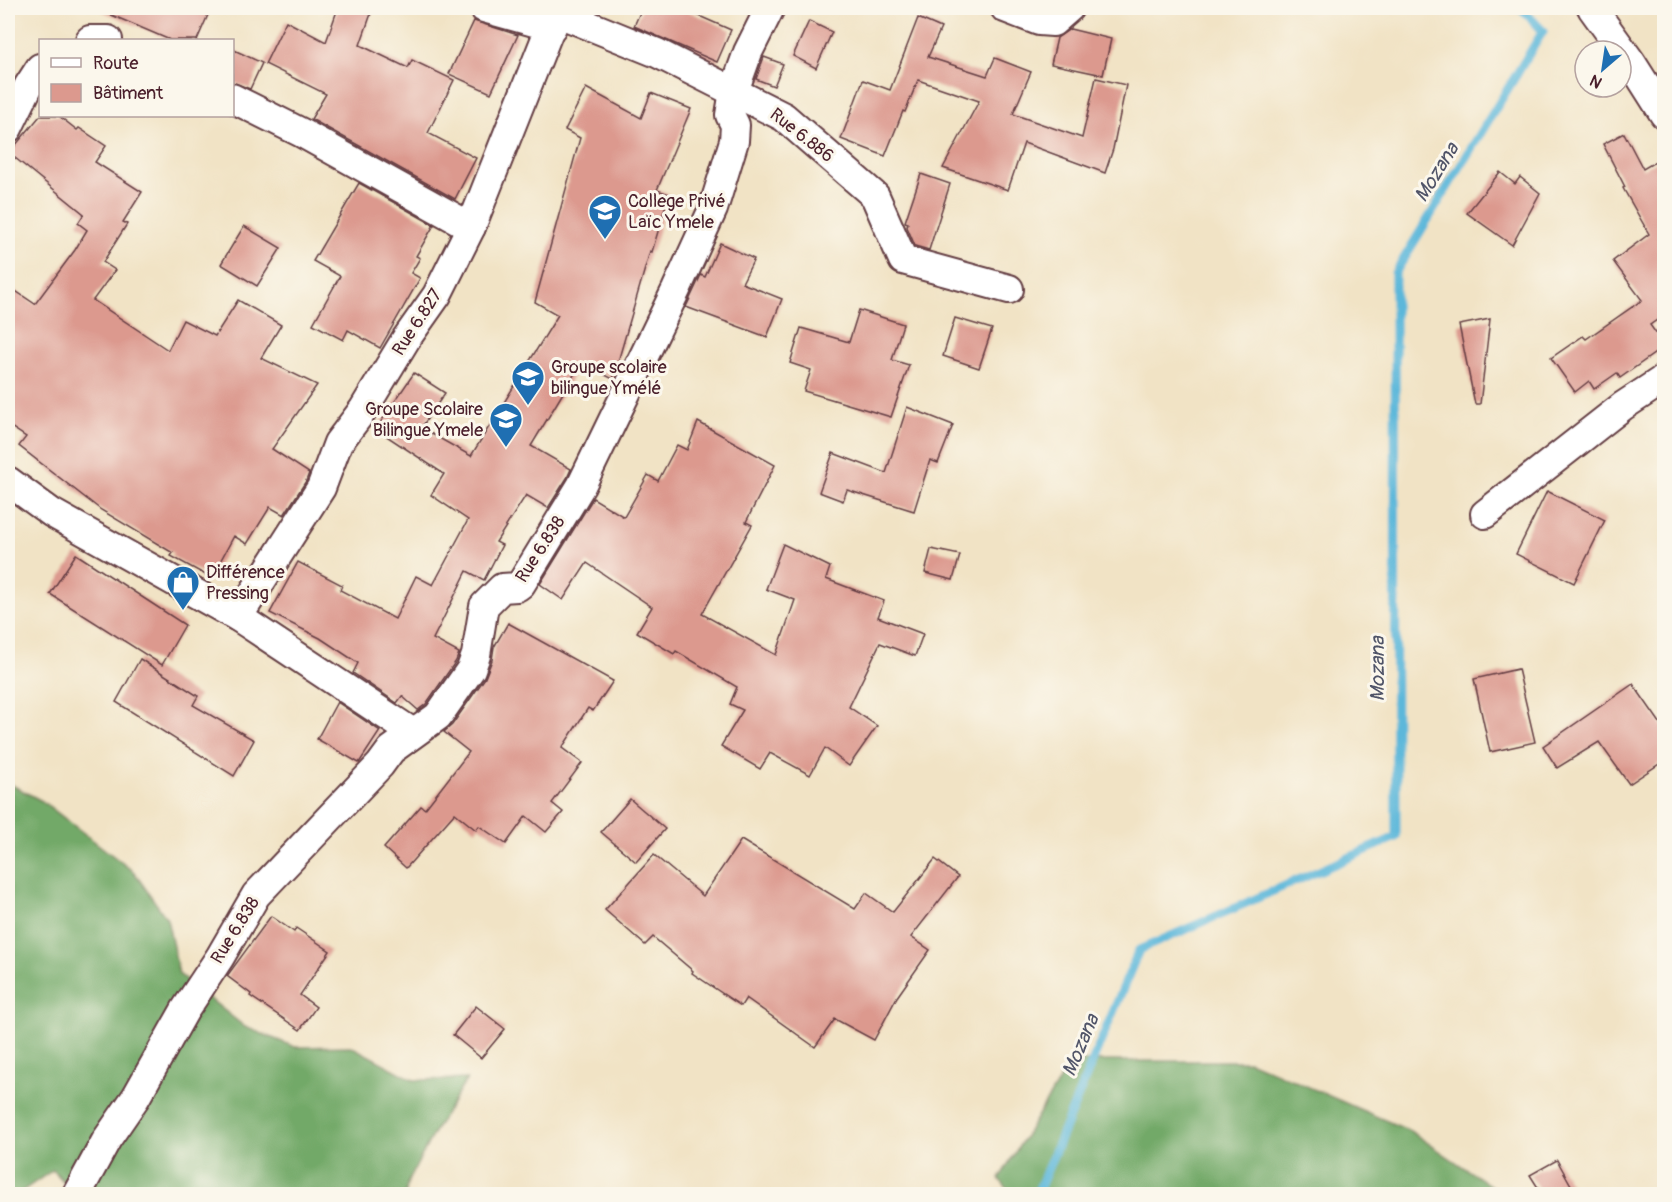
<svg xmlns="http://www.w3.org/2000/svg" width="1672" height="1202" viewBox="0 0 1672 1202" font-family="Pangolin,sans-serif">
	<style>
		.forest { fill: #72a967; stroke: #5e6449; stroke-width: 1.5 }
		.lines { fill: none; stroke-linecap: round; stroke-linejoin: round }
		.stream { stroke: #5cb7da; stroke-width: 9 }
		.building { fill: #dc998e }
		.minor-casing { stroke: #633c42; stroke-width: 32 }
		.minor { stroke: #fff; stroke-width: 28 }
		.labels { text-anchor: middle; stroke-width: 6; stroke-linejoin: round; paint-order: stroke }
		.street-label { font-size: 18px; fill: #4a1f2b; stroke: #fbf7ec }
		.poi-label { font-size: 18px; fill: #4a1f2b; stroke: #fbf7ec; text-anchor: start }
		.water-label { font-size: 20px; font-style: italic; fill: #505468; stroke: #fbf7ec }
	</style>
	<rect width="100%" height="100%" fill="#fbf7ec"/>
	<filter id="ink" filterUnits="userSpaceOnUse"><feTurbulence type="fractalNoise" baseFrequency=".0167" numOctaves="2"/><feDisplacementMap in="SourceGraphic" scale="12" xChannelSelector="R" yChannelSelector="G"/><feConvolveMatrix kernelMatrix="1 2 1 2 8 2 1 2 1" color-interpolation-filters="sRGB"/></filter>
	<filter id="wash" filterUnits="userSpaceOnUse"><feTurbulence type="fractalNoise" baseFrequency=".008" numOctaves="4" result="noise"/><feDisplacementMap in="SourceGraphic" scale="24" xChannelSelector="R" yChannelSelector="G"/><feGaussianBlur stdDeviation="1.35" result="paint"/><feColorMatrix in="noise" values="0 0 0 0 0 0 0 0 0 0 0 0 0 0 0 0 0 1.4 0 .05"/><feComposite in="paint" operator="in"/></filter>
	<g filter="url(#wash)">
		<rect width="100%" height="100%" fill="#f1e3c5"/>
		<!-- forest -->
		<g class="forest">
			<path d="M8,783l34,18 92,71 33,47 12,55 66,53 50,20 56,-1 63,34 53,-1 -34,55 -26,50 -1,10h-331l-22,-24 -35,24h-10z"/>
			<path d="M1071,1061h178l161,70 93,63h-491l-13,-15z"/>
		</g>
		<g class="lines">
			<!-- stream -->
			<path class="stream" d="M1037,1194l102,-244 257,-113 -1,-564 148,-242 -22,-23"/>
		</g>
		<g id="blocks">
			<!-- building -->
			<g class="building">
				<path d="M95,8h116l-14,32h-27z"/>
				<path d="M338,8h35l-13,37 48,23 4,-8 42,20 -26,53 48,25 -21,41 -144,-80 15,-25 -61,-30 21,-43 40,21z"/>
				<path d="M642,8h39l50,22 -14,32 -83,-36z"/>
				<path d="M918,18l23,10 -13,29 59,19 8,-18 36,14 -18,42 69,24 14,-60 30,7 -13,64 -8,24 -81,-30 -16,47 -65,-22 36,-67 -61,-21 -13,32 -2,-1 -18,45 -44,-17 22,-59 27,10z"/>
				<path d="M474,21l44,14 -27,58 -42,-19z"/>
				<path d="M809,21l23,11 -16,36 -23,-12z"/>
				<path d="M1070,29l41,10 -8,36 -52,-11 6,-26z"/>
				<path d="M232,49l30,14 -12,26 -18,-7z"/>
				<path d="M764,57l19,7 -9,22 -18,-7z"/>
				<path d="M586,88l55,30 10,-25 40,16 -34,81 12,4 -17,58 -2,-1 -37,128 -32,-16 -50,83 40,23 -4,9 -19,30 -22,-13 -30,47 6,3 -18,35 -17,-9 -34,68 26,14 -3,8 -30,43 -8,6 -16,-14 -5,7 -44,-30 5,-10 -38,-25 -50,-25 28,-51 44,23 -2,5 55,29 21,-43 17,9 35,-65 -37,-25 13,-21 -68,-45 38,-56 31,20 -24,35 50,28 87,-141 -23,-13 45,-164 -15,-8z"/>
				<path d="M40,116h19l18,14 2,-2 27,18 -11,16 47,30 -19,30 4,2 -24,38 12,8 -22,30 75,50 15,-30 32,16 23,-36 43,25 -20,33 56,27 -45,64 37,24 -3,8 -22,34 -14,-8 -23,37 -13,-8 -23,42 -40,-22 2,-3 -72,-43 -82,-64 7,-9 -18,-12v-139l27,18 40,-54 12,-20 -9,-7 6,-9 -75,-61z"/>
				<path d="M1624,133l19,36 22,-13v175l-8,-11 -7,5 15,21 -45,32 -3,-5 -23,16 -5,-8 -14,11 -24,-34 32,-22 3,3 56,-39 -29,-39 36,-27 -26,-46 2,-1 -22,-43z"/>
				<path d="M1500,172l15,12 5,-7 20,16 -28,52 -45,-32z"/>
				<path d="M921,174l29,10 -21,66 -14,-4 -8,-19 1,-4 -3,-1z"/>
				<path d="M359,183l75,42 -18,31 4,2 -9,15 9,5 -40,70 -32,-18 -5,10 -30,-16 27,-48 -27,-15z"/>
				<path d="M244,226l37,22 -24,38 -36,-22z"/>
				<path d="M720,243l34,16 -12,24 40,16 -15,38 -81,-30 15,-32 4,2z"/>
				<path d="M859,310l44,14 -11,36 17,5 -18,52 -87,-26 7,-21 -21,-7 11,-35 48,14z"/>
				<path d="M955,318l37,11 -13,39 -36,-12z"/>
				<path d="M1490,319l-10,85h-5l-16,-79z"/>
				<path d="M907,407l46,18 -15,38 -8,-3 -16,51 -67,-21 -4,11 -24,-9 14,-39 53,20z"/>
				<path d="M698,422l77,43 -29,57 6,3 -50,89 74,41 19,-55 -29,-11 17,-45 47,23 -4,12 58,22 -6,16 45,17 -8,22 -35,-13 -31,64 28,19 -28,40 -24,-18 -15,27 -40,-22 -10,16 -39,-23 22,-36 -13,-6 7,-17 -61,-36 -2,3 -37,-22 15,-25 -65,-44 -24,37 -23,-16 53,-86 31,19 24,-42 10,6 19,-36 10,5z"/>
				<path d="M1547,491l58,29 -31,63 -58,-29z"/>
				<path d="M931,549l29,6 -7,25 -28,-7z"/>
				<path d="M76,554l109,71 -23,40 -112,-71z"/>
				<path d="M508,623l105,58 -20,30 -5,-3 -26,40 20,15 -30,40 11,9 -17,20 -20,-16 -20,28 -27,-18 -3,4 -21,-17 -49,55 -22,-20 37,-42 4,3 44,-57 -25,-20 8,-7 33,-47 7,-18 2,-13z"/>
				<path d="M140,659l58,37 -5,9 61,35 -20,36 -118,-74z"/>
				<path d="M1518,669l17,73 -45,10 -16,-73z"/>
				<path d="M1633,684l32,46v30l-36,24 -30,-42 -42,26 -14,-22z"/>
				<path d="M337,702l43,29 -21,32 -42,-24z"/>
				<path d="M630,799l35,30 -29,33 -35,-30z"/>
				<path d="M741,840l114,69 11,-16 27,19 42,-53 23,18 -47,60 19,13 -33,47 -23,43 -39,-21 -20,28 -69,-49 -5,8 -49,-33 1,-2 -40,-34 -8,8 -40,-35 49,-55 49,41z"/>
				<path d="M271,916l23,16 2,-4 34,23 -30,44 16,12 -16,23 -50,-34 1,-2 -24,-18z"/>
				<path d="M476,1006l29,23 -24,29 -28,-23z"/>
				<path d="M1557,1160l19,34h-34l-12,-19z"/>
			</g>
		</g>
	</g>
	<g filter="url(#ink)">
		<use href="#blocks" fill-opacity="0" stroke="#633c42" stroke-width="1.5"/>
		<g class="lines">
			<defs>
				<g id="minor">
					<path d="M484,8l68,19"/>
					<path d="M1005,8l34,13 14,1 16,-14"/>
					<path d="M1592,8l39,54 33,52"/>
					<path d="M556,12l101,41 127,64 91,79 28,64 106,29"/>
					<path d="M90,40h18"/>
					<path d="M232,98l70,35 169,94"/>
					<path d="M8,128l21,-43 11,-17"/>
					<path d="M8,481l44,32 186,104 175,116"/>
					<path d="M1485,514l138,-108 41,-27"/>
					<path d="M238,617l83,-129 17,-45 25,-33 43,-71 31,-44 34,-68 87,-219"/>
					<path d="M77,1194l30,-55 29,-42 49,-87 35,-53 36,-62 124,-130 11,-15 47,-34 33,-47 5,-14 8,-49 18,-18 15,-1 4,-3 60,-98 95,-196 37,-81 21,-68 1,-16 -5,-10 4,-24 14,-39 22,-44"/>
				</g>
			</defs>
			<!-- minor casing -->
			<use href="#minor" class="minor-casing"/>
			<!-- minor -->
			<use href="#minor" class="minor"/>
		</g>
	</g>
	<!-- icons -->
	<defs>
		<symbol id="school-pin" viewBox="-11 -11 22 30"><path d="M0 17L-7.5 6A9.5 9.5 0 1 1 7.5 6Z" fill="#1f6fb2" stroke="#fbf7ec"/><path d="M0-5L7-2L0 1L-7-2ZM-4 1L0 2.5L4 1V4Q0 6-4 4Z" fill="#fff"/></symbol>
		<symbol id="shop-pin" viewBox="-11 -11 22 30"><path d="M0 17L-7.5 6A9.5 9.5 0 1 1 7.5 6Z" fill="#1f6fb2" stroke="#fbf7ec"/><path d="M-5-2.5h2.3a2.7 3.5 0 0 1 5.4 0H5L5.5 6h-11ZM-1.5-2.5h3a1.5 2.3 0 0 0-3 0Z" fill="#fff"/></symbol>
	</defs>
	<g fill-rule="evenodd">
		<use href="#school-pin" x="586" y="192" width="38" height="52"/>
		<use href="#school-pin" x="509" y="358" width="38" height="52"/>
		<use href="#school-pin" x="487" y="400" width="38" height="52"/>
		<use href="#shop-pin" x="164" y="563" width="38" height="52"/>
	</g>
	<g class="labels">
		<!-- street labels -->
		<g class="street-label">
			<text transform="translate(802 135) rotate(38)" y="6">Rue 6.886</text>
			<text transform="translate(417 322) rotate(-57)" y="6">Rue 6.827</text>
			<text transform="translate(540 549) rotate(-57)" y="6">Rue 6.838</text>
			<text transform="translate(235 930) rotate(-58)" y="6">Rue 6.838</text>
		</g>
		<!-- poi labels -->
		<g class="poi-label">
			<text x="628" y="207">College Privé<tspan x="628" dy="21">Laïc Ymele</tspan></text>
			<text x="551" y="373">Groupe scolaire<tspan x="551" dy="21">bilingue Ymélé</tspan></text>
			<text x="483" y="415" text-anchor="end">Groupe Scolaire<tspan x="483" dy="21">Bilingue Ymele</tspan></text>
			<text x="206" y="578">Différence<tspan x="206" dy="21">Pressing</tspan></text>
		</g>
		<!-- water labels -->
		<g class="water-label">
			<text transform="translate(1436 172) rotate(-58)" y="7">Mozana</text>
			<text transform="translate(1377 669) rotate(-90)" y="7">Mozana</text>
			<text transform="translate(1080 1045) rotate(-67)" y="7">Mozana</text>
		</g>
	</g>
	<!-- margin -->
	<rect width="1672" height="1202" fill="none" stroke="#fbf7ec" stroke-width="30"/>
	<!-- legend -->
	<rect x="39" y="39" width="195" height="78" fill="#fbf7ec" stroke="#b4a19f" stroke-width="1.5"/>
	<rect x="51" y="58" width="30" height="9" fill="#ffffff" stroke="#b4a19f" stroke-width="1.5"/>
	<text x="93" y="69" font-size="18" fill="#4a1f2b">Route</text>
	<rect x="51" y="84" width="30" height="18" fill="#dc998e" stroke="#b4a19f" stroke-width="1.5"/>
	<text x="93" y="99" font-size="18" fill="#4a1f2b">Bâtiment</text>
	<!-- north arrow -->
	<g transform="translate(1603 69) rotate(209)"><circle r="28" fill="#fbf7ec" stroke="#b4a19f" stroke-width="1.5"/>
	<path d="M0-4.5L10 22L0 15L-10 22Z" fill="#1f6fb2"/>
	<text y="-9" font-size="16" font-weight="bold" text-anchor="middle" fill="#4a1f2b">N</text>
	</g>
</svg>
